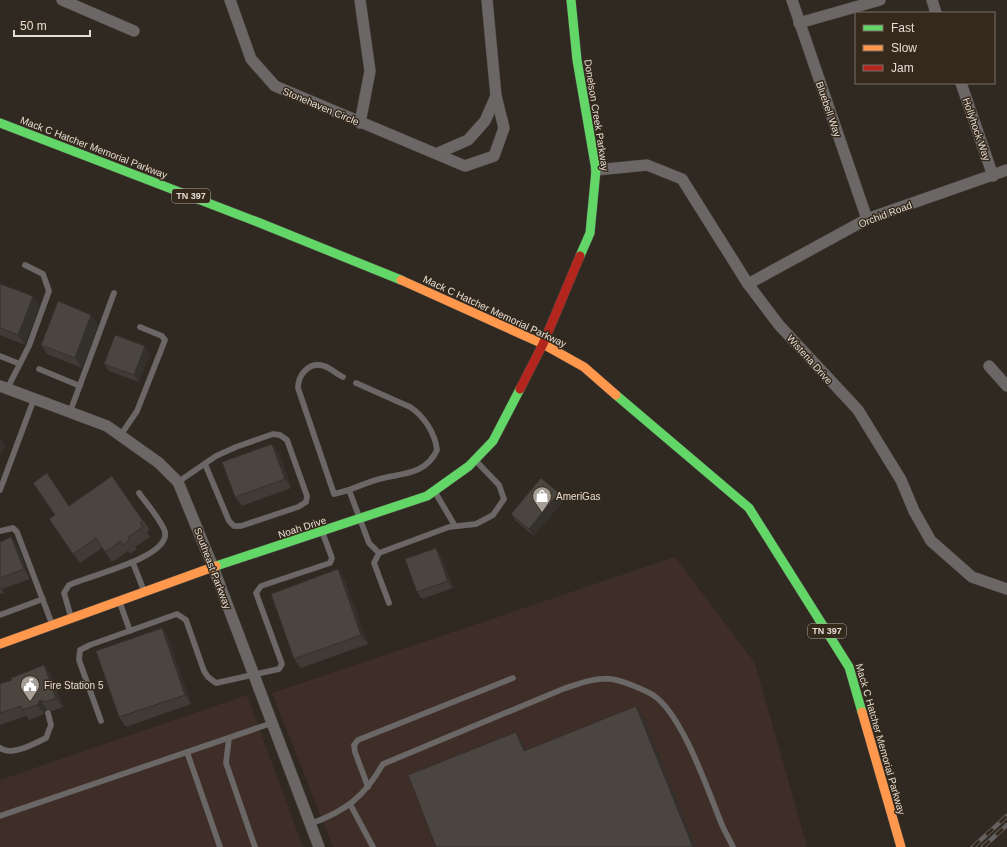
<svg xmlns="http://www.w3.org/2000/svg" width="1007" height="847" viewBox="0 0 1007 847" font-family="Helvetica,sans-serif">
	<style>
		.industrial { fill: #3f2d27 }
		.lines { fill: none; stroke-linecap: round; stroke-linejoin: round }
		.lane-casing { stroke: #4b463f; stroke-width: 6 }
		.street-casing { stroke: #4b463f; stroke-width: 12 }
		.fast-casing { stroke: #4b463f; stroke-width: 10 }
		.slow-casing { stroke: #4b463f; stroke-width: 10 }
		.jam-casing { stroke: #4b463f; stroke-width: 10 }
		.lane { stroke: #6b6766; stroke-width: 5.5 }
		.street { stroke: #6b6766; stroke-width: 11 }
		.fast { stroke: #63d668; stroke-width: 9 }
		.slow { stroke: #ff974d; stroke-width: 9 }
		.jam { stroke: #b3261e; stroke-width: 9 }
		.rail-casing { stroke: #65615e; stroke-width: 4.5 }
		.rail { stroke: #35291c; stroke-width: 3; stroke-dasharray: 9; stroke-linecap: butt }
		.wall { fill: #403b36 }
		.shaded-wall { fill: #34302c }
		.building { fill: #4a453f; stroke: #34302c }
		.labels { text-anchor: middle; stroke-width: 3; stroke-linejoin: round; paint-order: stroke }
		.shield { fill: #35291c; stroke: #b0a79e; stroke-width: 1 }
		.shield-label { font-size: 9px; font-weight: bold; fill: #e5ddd5 }
		.street-label { font-size: 10px; fill: #e5ddd5; stroke: #35291c }
		.poi-label { font-size: 10px; fill: #e5ddd5; stroke: #35291c; text-anchor: start }
	</style>
	<rect width="100%" height="100%" fill="#2f2922"/>
	<!-- industrial -->
	<g class="industrial">
		<path d="M675,557l80,106 52,184h-474l-61,-154z"/>
		<path d="M247,695l56,152h-303v-67z"/>
	</g>
	<g class="lines">
		<defs>
			<g id="lane">
				<path d="M0,356l20,8"/>
				<path d="M39,369l41,17"/>
				<path d="M343,377c-7,-3 -12,-9 -19,-11 -15,-5 -26,9 -26,22l36,106 15,-4"/>
				<path d="M356,383l54,24c14,9 25,26 27,43 -10,22 -29,23 -49,27 -13,2 -26,8 -39,13l20,53 10,10"/>
				<path d="M7,389l22,-43 20,-55 -6,-17 -18,-9"/>
				<path d="M70,412l44,-119"/>
				<path d="M120,436l17,-25 28,-71 -3,-4 -22,-9"/>
				<path d="M178,482l38,-26 20,-9 37,-13 7,1 7,5 20,56 -1,6 -8,5 -57,19h-7l-5,-5 -24,-57"/>
				<path d="M0,490l34,-91"/>
				<path d="M435,492l20,34"/>
				<path d="M0,531l13,-3 4,4 35,92"/>
				<path d="M133,563l11,28"/>
				<path d="M120,603l10,28"/>
				<path d="M389,603l-15,-40 5,-10 70,-26 27,-3 17,-9 11,-16 -5,-14 -23,-24"/>
				<path d="M0,615l43,-16"/>
				<path d="M71,617l-7,-24 5,-8c18,-9 101,-27 96,-53 -3,-11 -19,-29 -26,-39"/>
				<path d="M101,721l-22,-61 1,-10 10,-5 87,-31 9,6 18,51 4,6 8,6 63,-14 3,-5 -26,-71 5,-7 69,-23 2,-5 -9,-24"/>
				<path d="M229,738l-3,25 29,84"/>
				<path d="M0,748c12,9 35,-5 46,-10l5,-13 -3,-12"/>
				<path d="M187,752l33,95"/>
				<path d="M368,787l-13,-35 -1,-7 4,-5 155,-62"/>
				<path d="M350,804l23,43"/>
				<path d="M0,816l272,-93"/>
				<path d="M310,824c36,-13 54,-27 73,-60l180,-75c15,-5 32,-12 48,-10 10,1 34,11 42,16 29,19 54,93 67,125 3,9 9,18 13,27"/>
			</g>
			<g id="street">
				<path d="M62,0l72,31"/>
				<path d="M230,0l21,59 24,27 190,80 29,-10 10,-28 -8,-32 -9,-96"/>
				<path d="M792,0l75,219"/>
				<path d="M932,0l4,13"/>
				<path d="M799,23l81,-23"/>
				<path d="M961,83l32,93"/>
				<path d="M360,123l10,-52 -10,-71"/>
				<path d="M438,153l30,-13 17,-19 11,-25"/>
				<path d="M596,170l51,-5 35,14 66,105 31,41 79,85 43,70 13,31 17,30 41,36 35,12"/>
				<path d="M748,284l119,-65 140,-49"/>
				<path d="M989,366l18,20"/>
				<path d="M0,386l107,40 52,37 19,19 35,85 106,280"/>
			</g>
			<g id="fast">
				<path d="M571,0l6,60 19,110 -6,63 -10,23"/>
				<path d="M0,123l260,100 141,57"/>
				<path d="M616,395l133,113 100,159 13,45"/>
				<path d="M216,566l211,-70 42,-30 24,-25 27,-52"/>
			</g>
			<g id="slow">
				<path d="M401,280l142,64 41,23 32,28"/>
				<path d="M0,644l216,-78"/>
				<path d="M862,712l39,135"/>
			</g>
			<path id="jam" d="M520,389l23,-45 37,-88"/>
		</defs>
		<!-- lane casing -->
		<use href="#lane" class="lane-casing"/>
		<!-- street casing -->
		<use href="#street" class="street-casing"/>
		<!-- fast casing -->
		<use href="#fast" class="fast-casing"/>
		<!-- slow casing -->
		<use href="#slow" class="slow-casing"/>
		<!-- jam casing -->
		<use href="#jam" class="jam-casing"/>
		<!-- lane -->
		<use href="#lane" class="lane"/>
		<!-- street -->
		<use href="#street" class="street"/>
		<!-- fast -->
		<use href="#fast" class="fast"/>
		<!-- slow -->
		<use href="#slow" class="slow"/>
		<!-- jam -->
		<use href="#jam" class="jam"/>
		<defs>
			<g id="rail">
				<path d="M973,847l34,-31"/>
				<path d="M983,847l24,-22"/>
			</g>
		</defs>
		<!-- rail casing -->
		<use href="#rail" class="rail-casing"/>
		<!-- rail -->
		<use href="#rail" class="rail"/>
	</g>
	<!-- wall -->
	<g class="wall">
		<path d="M0,284l33,12 6,9 -14,40 -25,-10z"/>
		<path d="M98,324l-16,44 -35,-14 -6,-9z"/>
		<path d="M150,353l-11,29 -30,-11 -5,-7z"/>
		<path d="M272,444l7,9 12,35 -49,18 -7,-9z"/>
		<path d="M112,476l38,54 -3,2 3,5 -15,10 2,2 -7,5 -2,-3 -16,11 -10,-14 -22,15 -31,-44z"/>
		<path d="M559,493l5,7 -30,36 -18,-15 -5,-7z"/>
		<path d="M0,542l18,5 12,32 -28,10 2,4 -4,1z"/>
		<path d="M441,555l12,33 -31,11 -5,-7z"/>
		<path d="M344,579l24,65 -67,24 -7,-9z"/>
		<path d="M162,628l6,9 23,67 -65,23 -7,-10z"/>
		<path d="M44,665l7,10 12,32 -11,4 -5,-2 -3,5 -15,6 -3,-4 -26,9v-41l12,-4z"/>
	</g>
	<!-- shaded-wall -->
	<g class="shaded-wall">
		<path d="M33,296l6,9 -14,40 -7,-10z"/>
		<path d="M91,315l7,9 -16,44 -7,-10z"/>
		<path d="M145,346l5,7 -11,29 -5,-7z"/>
		<path d="M0,438l5,7 -5,12z"/>
		<path d="M272,444l7,9 12,35 -6,-9z"/>
		<path d="M559,493l5,7 -30,36 -5,-7z"/>
		<path d="M11,537l7,10 12,32 -6,-10z"/>
		<path d="M436,548l5,7 12,33 -5,-7z"/>
		<path d="M338,569l6,10 24,65 -7,-9z"/>
		<path d="M0,586l2,3 2,4 -4,-6z"/>
		<path d="M162,628l6,9 23,67 -6,-9z"/>
		<path d="M44,665l7,10 12,32 -7,-9z"/>
		<path d="M40,700l7,9 -3,5 -7,-9z"/>
		<path d="M636,706l7,9 53,132h-3z"/>
		<path d="M516,732l6,9 8,19 -6,-9z"/>
	</g>
	<!-- building -->
	<g class="building">
		<path d="M0,284l33,12 -15,39 -18,-7z"/>
		<path d="M58,301l33,14 -16,43 -34,-13z"/>
		<path d="M115,335l30,11 -11,29 -30,-11z"/>
		<path d="M272,444l13,35 -50,18 -13,-35z"/>
		<path d="M47,473l22,33 43,-30 31,45 -3,2 3,4 -15,10 2,3 -7,5 -2,-4 -16,11 -9,-14 -23,16 -24,-35 6,-4 -22,-32z"/>
		<path d="M541,478l18,15 -30,36 -18,-15z"/>
		<path d="M11,537l13,32 -24,9v-36z"/>
		<path d="M436,548l12,33 -31,11 -12,-33z"/>
		<path d="M338,569l23,66 -67,24 -23,-65z"/>
		<path d="M162,628l23,67 -66,22 -23,-66z"/>
		<path d="M44,665l12,33 -11,4 -5,-2 -3,5 -15,5 -1,-4 -21,7v-29l12,-4 -1,-2z"/>
		<path d="M636,706l57,141h-257l-28,-72 108,-43 8,19z"/>
	</g>
	<!-- icons -->
	<defs>
		<symbol id="shop-pin" viewBox="-11 -11 22 30"><path d="M0 17L-7.5 6A9.5 9.5 0 1 1 7.5 6Z" fill="#a59e96" stroke="#35291c"/><path d="M-5-2.5h2.3a2.7 3.5 0 0 1 5.4 0H5L5.5 6h-11ZM-1.5-2.5h3a1.5 2.3 0 0 0-3 0Z" fill="#fff"/></symbol>
		<symbol id="civic-pin" viewBox="-11 -11 22 30"><path d="M0 17L-7.5 6A9.5 9.5 0 1 1 7.5 6Z" fill="#a59e96" stroke="#35291c"/><path d="M-.6-6.5H3V-4.5H.6V-3L4-1V1h2V6H-6V1h2V-1L-.6-3ZM-1.2 2.5V6h2.4V2.5Z" fill="#fff"/></symbol>
	</defs>
	<g fill-rule="evenodd">
		<use href="#shop-pin" x="531" y="485" width="22" height="30"/>
		<use href="#civic-pin" x="19" y="674" width="22" height="30"/>
	</g>
	<g class="labels">
		<!-- shield labels -->
		<g class="shield">
			<rect x="172" y="189" width="38" height="14" rx="3"/>
			<rect x="808" y="624" width="38" height="14" rx="3"/>
		</g>
		<g class="shield-label">
			<text x="191" y="199">TN 397</text>
			<text x="827" y="634">TN 397</text>
		</g>
		<!-- street labels -->
		<g class="street-label">
			<text transform="translate(321 106) rotate(23)" y="4">Stonehaven Circle</text>
			<text transform="translate(829 109) rotate(71)" y="4">Bluebell Way</text>
			<text transform="translate(597 115) rotate(81)" y="4">Donelson Creek Parkway</text>
			<text transform="translate(977 129) rotate(71)" y="4">Hollyhock Way</text>
			<text transform="translate(94 147) rotate(21)" y="4">Mack C Hatcher Memorial Parkway</text>
			<text transform="translate(885 214) rotate(-21)" y="4">Orchid Road</text>
			<text transform="translate(495 311) rotate(25)" y="4">Mack C Hatcher Memorial Parkway</text>
			<text transform="translate(810 359) rotate(48)" y="4">Wisteria Drive</text>
			<text transform="translate(302 527) rotate(-18)" y="4">Noah Drive</text>
			<text transform="translate(213 568) rotate(69)" y="4">Southeast Parkway</text>
			<text transform="translate(881 739) rotate(74)" y="4">Mack C Hatcher Memorial Parkway</text>
		</g>
		<!-- poi labels -->
		<g class="poi-label">
			<text x="556" y="500">AmeriGas</text>
			<text x="44" y="689">Fire Station 5</text>
		</g>
	</g>
	<!-- legend -->
	<rect x="855" y="12" width="140" height="72" fill="#35291c" stroke="#7b7166"/>
	<rect x="863" y="25" width="20" height="6" fill="#63d668" stroke="#7b7166"/>
	<text x="891" y="32" font-size="12" fill="#e5ddd5">Fast</text>
	<rect x="863" y="45" width="20" height="6" fill="#ff974d" stroke="#7b7166"/>
	<text x="891" y="52" font-size="12" fill="#e5ddd5">Slow</text>
	<rect x="863" y="65" width="20" height="6" fill="#b3261e" stroke="#7b7166"/>
	<text x="891" y="72" font-size="12" fill="#e5ddd5">Jam</text>
	<!-- scale -->
	<path d="M14 30v6h76v-6" fill="none" stroke="#e5ddd5" stroke-width="2"/>
	<text x="20" y="30" font-size="12" fill="#e5ddd5" stroke="#35291c" stroke-width="3" paint-order="stroke">50 m</text>
</svg>
